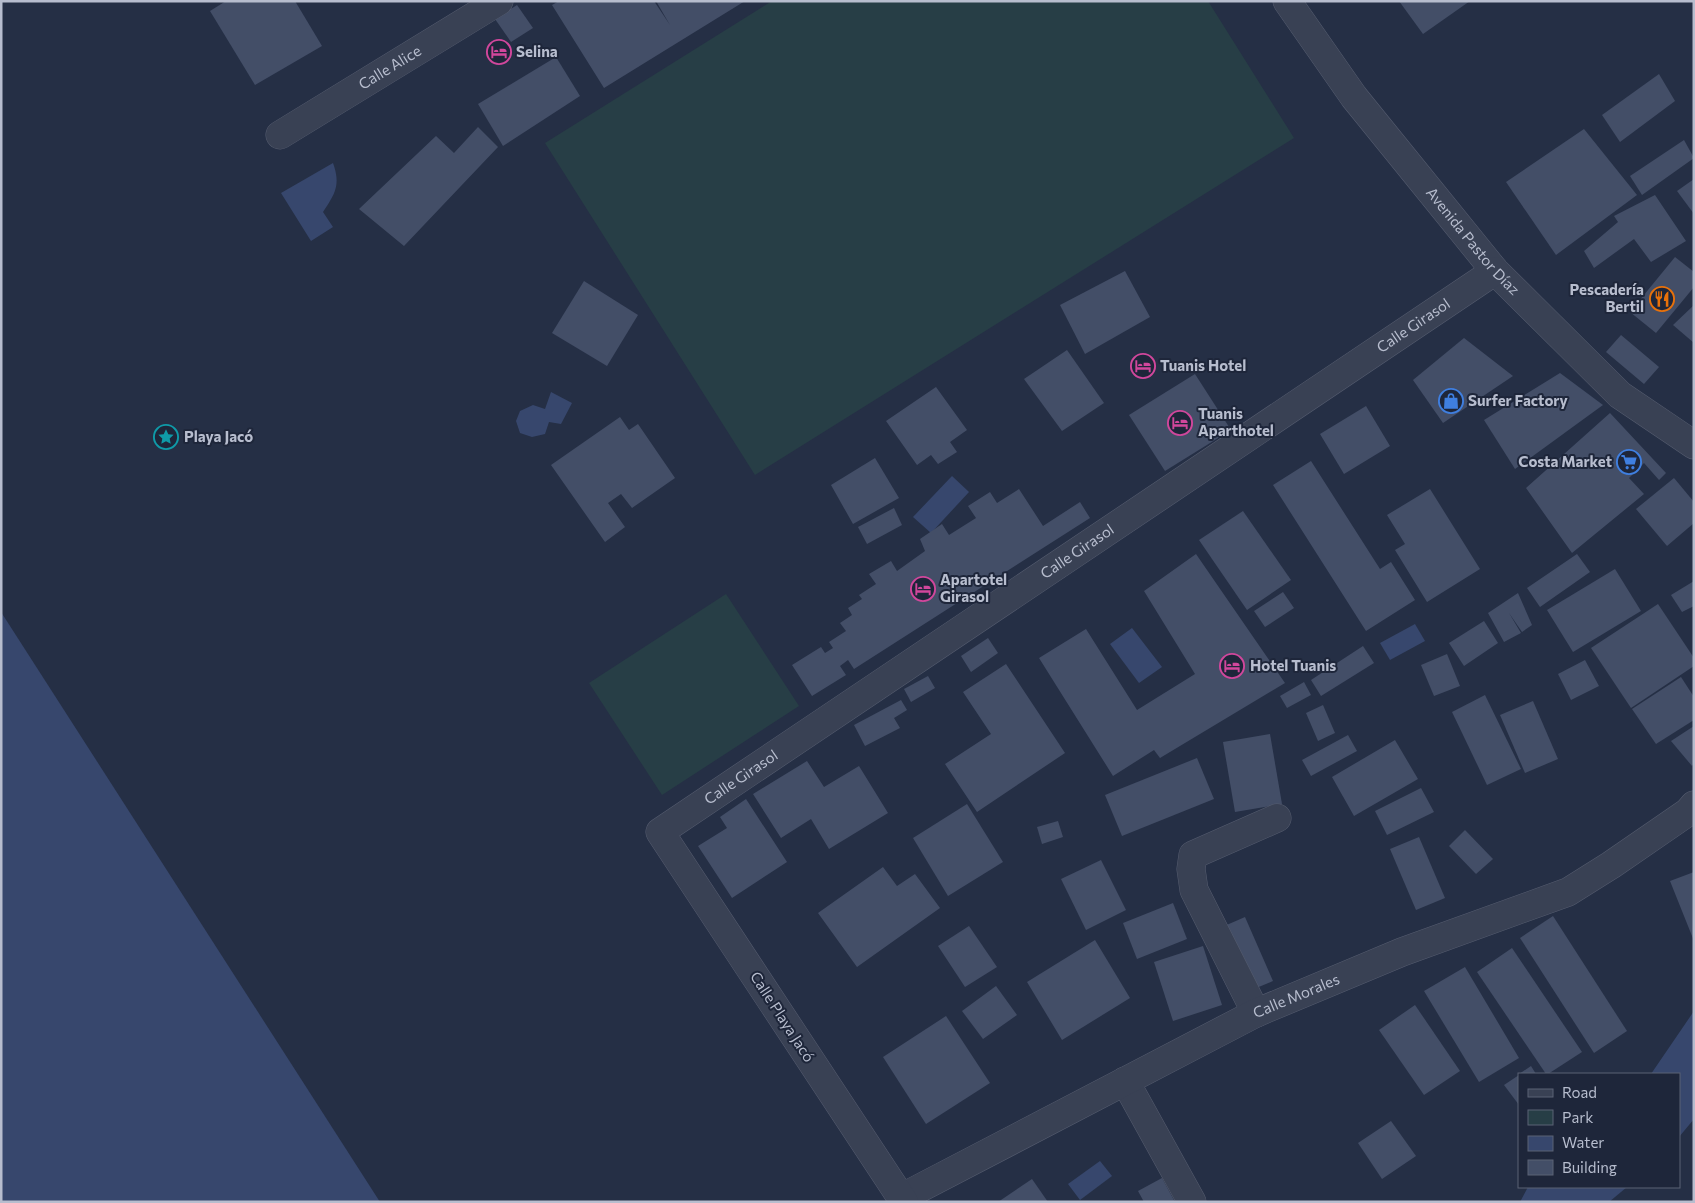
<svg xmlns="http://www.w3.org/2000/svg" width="1695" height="1203" viewBox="0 0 1695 1203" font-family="Commissioner,sans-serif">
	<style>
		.green { fill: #273e46 }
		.water { fill: #37476d }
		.building { fill: #434e67 }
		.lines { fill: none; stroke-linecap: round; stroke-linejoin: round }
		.minor-casing { stroke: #555c6f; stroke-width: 29 }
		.minor { stroke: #394154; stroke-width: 28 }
		.labels { text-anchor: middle; stroke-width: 4; stroke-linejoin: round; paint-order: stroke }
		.poi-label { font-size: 15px; font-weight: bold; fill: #b7bdce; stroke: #1e263a; text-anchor: start }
		.street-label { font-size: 15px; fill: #b7bdce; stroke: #1e263a }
	</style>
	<rect width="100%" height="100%" fill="#252f45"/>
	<!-- green -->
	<g class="green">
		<path d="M772,1h436l86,137 -539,337 -210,-332z"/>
		<path d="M726,594l73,112 -137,89 -73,-112z"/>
	</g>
	<!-- water -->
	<g class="water">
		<path d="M333,163c8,22 2,31 -10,49l10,15 -22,14 -30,-48z"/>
		<path d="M551,392l21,11 -11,21 -12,-2 -4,12 -13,3 -12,-4 -4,-12 4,-10 13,-6 12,4z"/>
		<path d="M952,476l17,16 -38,41 -18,-16z"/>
		<path d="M1,612l379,590h-379z"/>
		<path d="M1415,624l10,17 -35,19 -10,-17z"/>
		<path d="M1132,628l30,39 -23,16 -29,-39z"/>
		<path d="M1694,1011v108l-15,18v-63h-28z"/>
		<path d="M1100,1161l12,15 -32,24 -12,-16z"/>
		<path d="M1528,1187h99l-18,15h-89z"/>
	</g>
	<!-- building -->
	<g class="building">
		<path d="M226,1h69l27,45 -67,39 -45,-74z"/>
		<path d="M559,1h95l16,24 -14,-24h89l-141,87 -52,-83z"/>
		<path d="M1399,1h71l-47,33z"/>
		<path d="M517,5l16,23 -22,14 -16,-23z"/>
		<path d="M556,57l24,39 -77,50 -25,-42z"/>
		<path d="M1659,74l16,27 -55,41 -18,-27z"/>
		<path d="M478,127l20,20 -94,99 -45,-37 77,-73 18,17z"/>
		<path d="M1584,129l53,66 -81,60 -50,-73z"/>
		<path d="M1684,140l10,18 -52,37 -12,-19z"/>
		<path d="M1694,179v35l-17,-23z"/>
		<path d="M1655,195l31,46 -35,21 -17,-23 -40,29 -10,-17 34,-29 -4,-6z"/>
		<path d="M1675,257l19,15v15l-38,46 -26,-21z"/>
		<path d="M1125,271l25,46 -65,37 -25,-49z"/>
		<path d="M584,281l54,34 -31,51 -55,-33z"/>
		<path d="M1694,305v38l-21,-18z"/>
		<path d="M1621,335l38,32 -15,17 -38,-32z"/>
		<path d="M1464,338l49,38 -70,47 -30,-43z"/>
		<path d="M1067,350l37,53 -42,28 -38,-52z"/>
		<path d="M1560,373l43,32 -88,64 -31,-49z"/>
		<path d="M1195,374l36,56 -66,41 -36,-56z"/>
		<path d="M936,387l31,43 -17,12 7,10 -19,12 -7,-9 -14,10 -31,-44z"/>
		<path d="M1366,406l24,40 -46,28 -24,-40z"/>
		<path d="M1610,413l56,60 -7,7 -15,-17 -15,15 15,16 -72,59 -46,-65z"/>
		<path d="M620,417l9,13 9,-6 37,54 -43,30 -11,-14 -13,9 17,24 -20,15 -54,-77z"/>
		<path d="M875,458l24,40 -46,26 -22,-39z"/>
		<path d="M1311,461l69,108 11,-7 24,38 -49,31 -93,-146z"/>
		<path d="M1674,478l20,24v21l-27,23 -31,-37z"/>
		<path d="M1019,489l24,37 37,-24 10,16 -236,151 -6,-9 -8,6 6,9 -34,21 -20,-31 29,-18 4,6 8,-5 -4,-6 17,-11 -6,-8 12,-8 -4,-7 14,-9 -3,-4 17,-11 -7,-10 22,-13 6,10 28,-20 -5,-12 22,-15 7,11 27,-17 -8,-12 22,-14 7,11z"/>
		<path d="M1430,489l50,80 -53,33 -32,-52 10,-6 -18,-29z"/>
		<path d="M894,508l8,17 -35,19 -9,-17z"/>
		<path d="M1243,511l48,69 -44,30 -48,-70z"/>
		<path d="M1196,554l89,129 -125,75 -6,-8 -41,26 -74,-118 47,-29 51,81 58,-36 -51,-83z"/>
		<path d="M1577,554l13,18 -50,35 -13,-19z"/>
		<path d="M1615,569l26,42 -68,41 -26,-42z"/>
		<path d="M1694,581v25l-12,6 -11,-17z"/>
		<path d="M1283,592l11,16 -29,19 -11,-16z"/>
		<path d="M1518,593l14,32 -10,7 -13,-19 12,20 -17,9 -16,-29z"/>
		<path d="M1658,604l36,54v8l-63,42 -40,-60z"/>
		<path d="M1484,621l14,22 -34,23 -15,-23z"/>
		<path d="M988,638l10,15 -27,19 -10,-16z"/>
		<path d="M1363,646l11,17 -53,33 -10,-16z"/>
		<path d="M1447,654l13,32 -26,10 -13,-31z"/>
		<path d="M1585,660l14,26 -28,14 -13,-26z"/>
		<path d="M1006,664l59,89 -88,59 -32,-48 46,-30 -28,-42z"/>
		<path d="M928,676l7,12 -24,14 -7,-13z"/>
		<path d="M1681,677l13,20v23l-38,24 -24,-35z"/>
		<path d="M1304,682l7,13 -24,13 -7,-12z"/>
		<path d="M1485,695l36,74 -34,16 -35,-73z"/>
		<path d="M901,700l6,10 -13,8 6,10 -35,18 -11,-21z"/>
		<path d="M1533,701l25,58 -33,14 -25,-58z"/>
		<path d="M1323,705l12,28 -17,8 -12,-28z"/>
		<path d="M1694,726v37l-2,3 -21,-25z"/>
		<path d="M1270,734l12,70 -47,8 -12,-70z"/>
		<path d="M1348,735l9,16 -46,25 -9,-16z"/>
		<path d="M1395,740l23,39 -64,37 -22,-39z"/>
		<path d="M1197,758l17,41 -92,37 -17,-41z"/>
		<path d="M807,761l17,26 35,-21 29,47 -59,36 -18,-30 -30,19 -28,-44z"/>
		<path d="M1421,788l13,24 -47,23 -12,-24z"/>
		<path d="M746,799l41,63 -55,36 -34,-52 29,-18 -7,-11z"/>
		<path d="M967,804l36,58 -55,34 -35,-58z"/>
		<path d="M1058,821l5,16 -21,7 -5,-17z"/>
		<path d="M1465,830l28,29 -17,15 -27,-28z"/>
		<path d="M1419,837l26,61 -29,12 -26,-61z"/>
		<path d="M1101,860l25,50 -40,20 -25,-51z"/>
		<path d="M883,867l14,19 18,-12 25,34 -83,59 -39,-54z"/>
		<path d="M1694,872v69l-24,-60z"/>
		<path d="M1173,903l14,36 -50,20 -14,-36z"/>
		<path d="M1553,916l74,115 -33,22 -74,-115z"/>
		<path d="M1245,917l28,64 -24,10 -27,-64z"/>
		<path d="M969,926l28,41 -32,20 -27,-41z"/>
		<path d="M1095,940l35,58 -68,42 -35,-58z"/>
		<path d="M1203,946l19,59 -49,16 -19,-59z"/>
		<path d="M1512,948l70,104 -34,22h-2l-69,-102z"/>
		<path d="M1465,967l54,91 -40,24 -55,-91z"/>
		<path d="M996,986l21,29 -34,24 -21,-28z"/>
		<path d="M1415,1005l45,66 -36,24 -45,-65z"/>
		<path d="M946,1016l44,67 -64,41 -43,-67z"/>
		<path d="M1531,1066l5,8h-17z"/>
		<path d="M1519,1075v30l-15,-20z"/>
		<path d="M1391,1121l25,35 -34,23 -24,-36z"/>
		<path d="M1162,1178l13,24h-31l-6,-11z"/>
		<path d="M1032,1179l16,23h-50z"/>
	</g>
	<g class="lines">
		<defs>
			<g id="minor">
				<path id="s1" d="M1287,1l67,96 141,174 125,124 74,50"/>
				<path id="s2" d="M280,135l219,-134"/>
				<path d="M1256,1013l-62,-123 -3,-21 2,-14 84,-37"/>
				<path d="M1125,1081l67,121"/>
				<path id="s3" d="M901,1198l355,-185 146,-61 166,-60 43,-27 77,-53 6,-7"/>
				<path id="s4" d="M904,1202l-244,-370 835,-561"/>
			</g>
		</defs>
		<!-- minor casing -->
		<use href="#minor" class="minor-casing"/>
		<!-- minor -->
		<use href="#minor" class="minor"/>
	</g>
	<!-- icons -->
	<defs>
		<symbol id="hotel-ring" viewBox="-11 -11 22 22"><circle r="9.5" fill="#1e263a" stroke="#d1479c" stroke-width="1.5"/><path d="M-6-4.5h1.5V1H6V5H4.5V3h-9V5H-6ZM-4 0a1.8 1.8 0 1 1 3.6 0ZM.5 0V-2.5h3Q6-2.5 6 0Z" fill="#d1479c"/></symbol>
		<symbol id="restaurant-ring" viewBox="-11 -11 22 22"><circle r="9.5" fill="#1e263a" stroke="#e8710a" stroke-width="1.5"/><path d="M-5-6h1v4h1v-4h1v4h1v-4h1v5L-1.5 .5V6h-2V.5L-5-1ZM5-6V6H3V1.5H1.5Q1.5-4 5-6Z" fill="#e8710a"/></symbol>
		<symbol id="shop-ring" viewBox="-11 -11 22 22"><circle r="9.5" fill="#1e263a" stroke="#3f7fe0" stroke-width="1.5"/><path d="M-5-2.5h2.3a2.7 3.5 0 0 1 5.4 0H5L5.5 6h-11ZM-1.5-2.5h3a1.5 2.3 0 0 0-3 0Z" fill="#3f7fe0"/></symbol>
		<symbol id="sight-ring" viewBox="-11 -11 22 22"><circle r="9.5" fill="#1e263a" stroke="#0f9aa8" stroke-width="1.5"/><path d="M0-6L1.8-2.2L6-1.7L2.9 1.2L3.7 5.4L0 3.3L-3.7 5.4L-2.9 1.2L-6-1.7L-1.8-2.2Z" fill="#0f9aa8"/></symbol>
		<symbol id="supermarket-ring" viewBox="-11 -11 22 22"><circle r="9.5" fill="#1e263a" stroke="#3f7fe0" stroke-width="1.5"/><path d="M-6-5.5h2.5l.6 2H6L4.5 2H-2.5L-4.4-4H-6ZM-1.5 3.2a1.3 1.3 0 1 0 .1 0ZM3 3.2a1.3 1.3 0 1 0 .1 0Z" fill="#3f7fe0"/></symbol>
	</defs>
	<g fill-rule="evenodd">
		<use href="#hotel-ring" x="485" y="38" width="28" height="28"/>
		<use href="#restaurant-ring" x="1648" y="285" width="28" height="28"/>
		<use href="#hotel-ring" x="1129" y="352" width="28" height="28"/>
		<use href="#shop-ring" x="1437" y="387" width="28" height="28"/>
		<use href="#hotel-ring" x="1166" y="409" width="28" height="28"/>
		<use href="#sight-ring" x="152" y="423" width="28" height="28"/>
		<use href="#supermarket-ring" x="1615" y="448" width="28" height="28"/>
		<use href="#hotel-ring" x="909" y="575" width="28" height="28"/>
		<use href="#hotel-ring" x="1218" y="652" width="28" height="28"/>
	</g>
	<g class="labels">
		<!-- poi labels -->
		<g class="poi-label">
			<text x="516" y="57">Selina</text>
			<text x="1644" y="295" text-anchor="end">Pescadería<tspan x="1644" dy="17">Bertil</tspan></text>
			<text x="1160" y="371">Tuanis Hotel</text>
			<text x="1468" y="406">Surfer Factory</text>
			<text x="1198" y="419">Tuanis<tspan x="1198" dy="17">Aparthotel</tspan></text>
			<text x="184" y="442">Playa Jacó</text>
			<text x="1612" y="467" text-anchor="end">Costa Market</text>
			<text x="940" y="585">Apartotel<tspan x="940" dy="17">Girasol</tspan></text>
			<text x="1250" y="671">Hotel Tuanis</text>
		</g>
		<!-- street labels -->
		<g class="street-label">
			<text dy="5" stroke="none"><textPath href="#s2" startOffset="129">Calle Alice</textPath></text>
			<text dy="5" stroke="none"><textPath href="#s1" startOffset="304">Avenida Pastor Díaz</textPath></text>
			<text dy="5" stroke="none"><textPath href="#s4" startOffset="1351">Calle Girasol</textPath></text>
			<text dy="5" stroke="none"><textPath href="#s4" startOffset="946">Calle Girasol</textPath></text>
			<text dy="5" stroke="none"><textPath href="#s4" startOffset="541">Calle Girasol</textPath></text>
			<text dy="5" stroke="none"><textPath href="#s3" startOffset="444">Calle Morales</textPath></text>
			<text transform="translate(782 1017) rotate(57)" y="5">Calle Playa Jacó</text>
		</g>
	</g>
	<!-- border -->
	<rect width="1695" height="1203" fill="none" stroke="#b7bdce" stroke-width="5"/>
	<!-- legend -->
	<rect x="1518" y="1073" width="162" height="115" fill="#1e263a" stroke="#5b6275"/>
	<rect x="1528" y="1089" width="25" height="8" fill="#394154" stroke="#5b6275"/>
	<text x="1562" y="1098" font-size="15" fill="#b7bdce">Road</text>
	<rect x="1528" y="1110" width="25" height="15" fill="#273e46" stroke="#5b6275"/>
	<text x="1562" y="1123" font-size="15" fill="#b7bdce">Park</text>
	<rect x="1528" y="1136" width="25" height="15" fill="#37476d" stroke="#5b6275"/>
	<text x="1562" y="1148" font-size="15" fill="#b7bdce">Water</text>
	<rect x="1528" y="1160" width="25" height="15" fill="#434e67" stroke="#5b6275"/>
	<text x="1562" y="1173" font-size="15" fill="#b7bdce">Building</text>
</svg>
